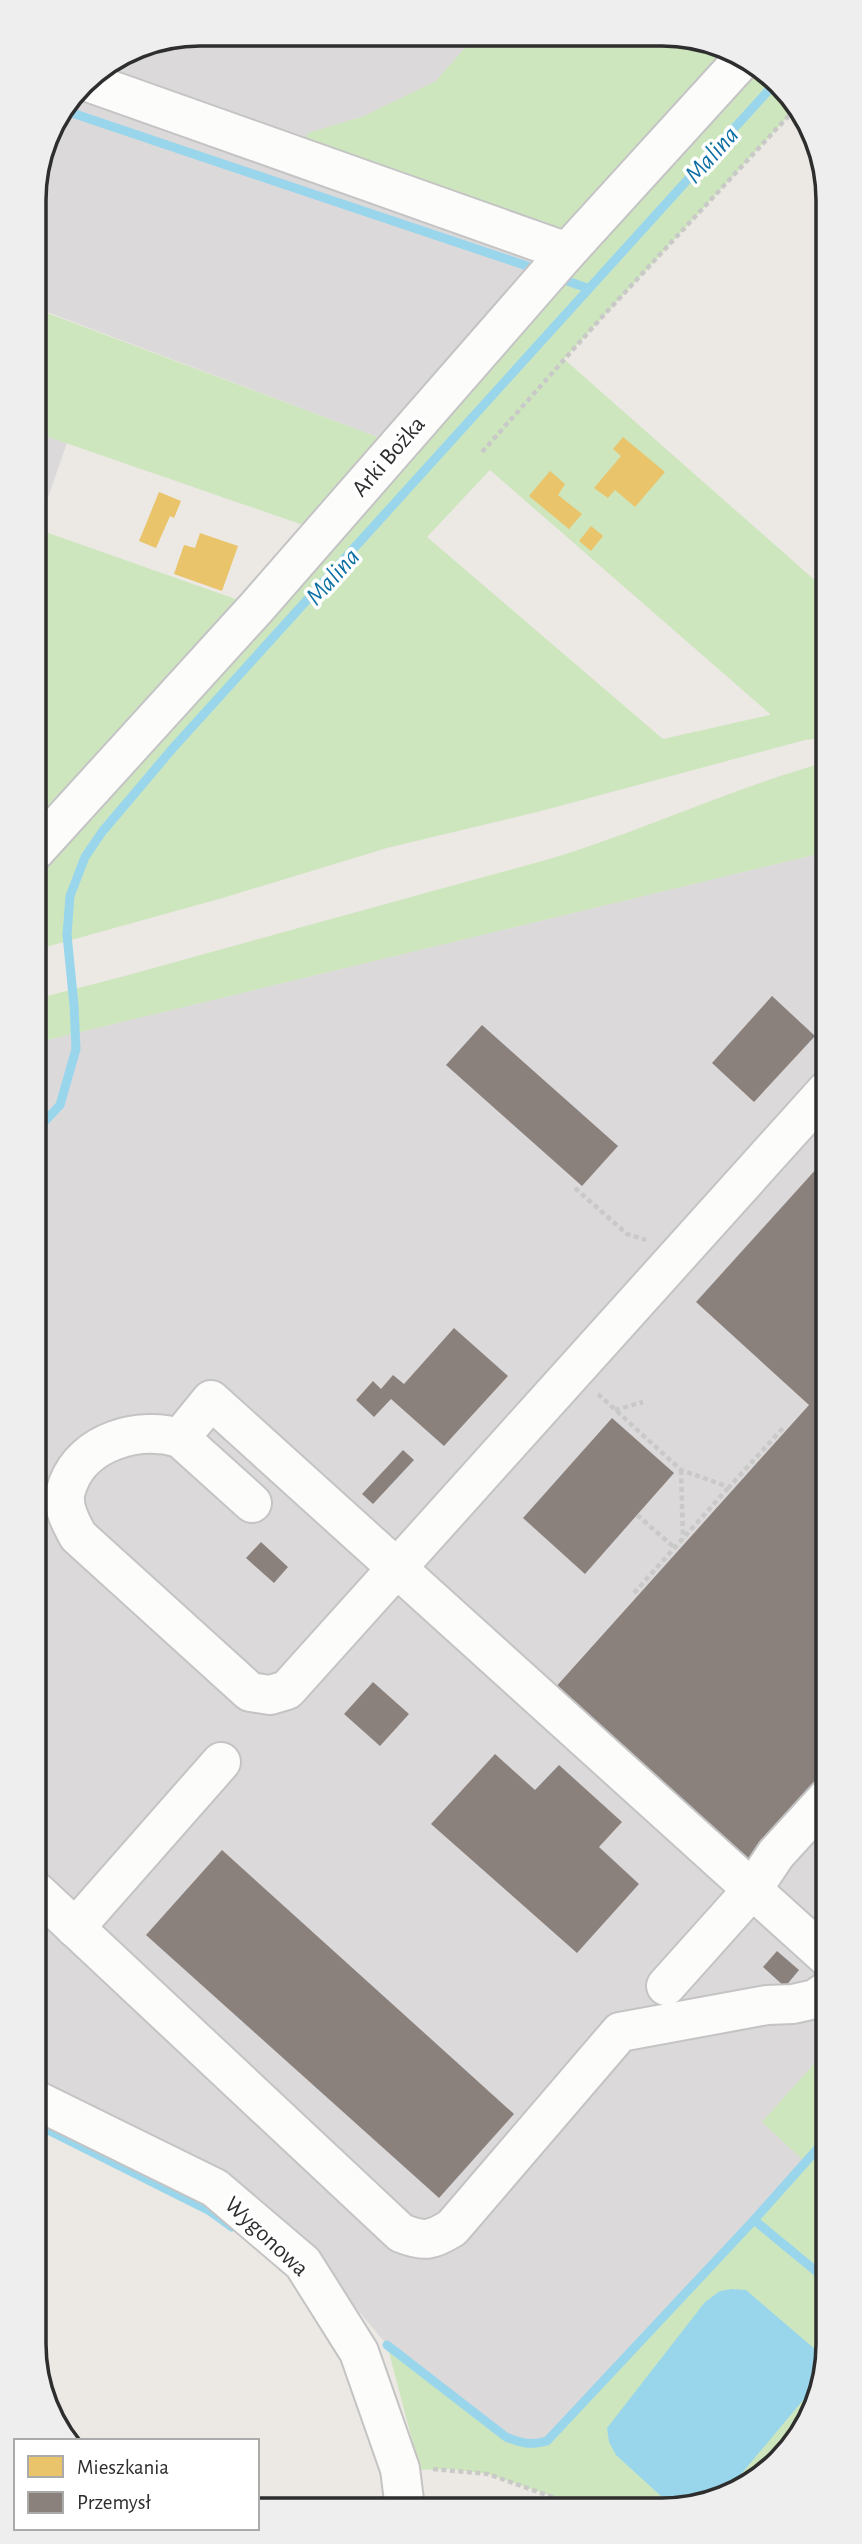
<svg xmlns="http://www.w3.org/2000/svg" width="862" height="2544" viewBox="0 0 862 2544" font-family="'Alegreya Sans',sans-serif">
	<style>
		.industrial { fill: #dcd9db }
		.green { fill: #cee6be; fill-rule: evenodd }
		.water { fill: #99d6ec }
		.homes { fill: #e9c46a }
		.industry { fill: #8a817c }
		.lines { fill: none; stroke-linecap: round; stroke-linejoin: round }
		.stream { stroke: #99d6ec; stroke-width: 9 }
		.minor-casing { stroke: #c5c4c5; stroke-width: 42 }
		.path { stroke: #c9c9c8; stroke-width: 4.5; stroke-dasharray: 5 3.5; stroke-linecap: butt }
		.minor { stroke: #fcfcfb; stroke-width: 38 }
		.labels { text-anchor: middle; stroke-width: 7; stroke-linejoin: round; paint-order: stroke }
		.street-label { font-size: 24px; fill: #2e2e2e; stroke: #fff }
		.water-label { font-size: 26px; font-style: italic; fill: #0d6fa3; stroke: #fff }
		.rim { fill: none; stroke: #2e2e2e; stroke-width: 3.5 }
	</style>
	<rect width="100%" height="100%" fill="#ece8e4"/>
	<!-- industrial -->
	<g class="industrial">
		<path d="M200,33l276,2 -40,46 -72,35 -56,17 259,119 -168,193 -365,-138v-66l11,-48 -11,-5 16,-62 40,-51 46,-29z"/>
		<path d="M34,432l33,11 -30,86 -3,1z"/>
		<path d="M826,852l2,1196 -66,74 44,40 -52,58 -207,221 -13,4 -12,-1 -16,-7 -119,-92 -77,-92 -274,-171 -1,-1039z"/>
	</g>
	<!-- green -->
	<g class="green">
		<path d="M476,35l219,2 85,45 15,27 -231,250 262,231v148l-21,2 -264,71 -154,37 -168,51 -184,51 -1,-420 3,-1 207,73 65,-75 -275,-95v-124l365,137 168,-193 -270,-96 11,-23 56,-17 72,-35zM490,470l280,244v1l-107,24 -236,-202z"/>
		<path d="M826,762v90l-791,191v-44l86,-22 432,-119c92,-28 180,-70 273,-96z"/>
		<path d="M828,2048v307l-12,53 -7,11 -52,60 -11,9 -51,19h-112l-95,-33 -38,-5 -30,1 -33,-125 118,92c16,6 25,9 42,4l207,-221 51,-58 -43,-40z"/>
	</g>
	<!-- water -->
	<path class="water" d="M732,2289l14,1 77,66 4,4 -3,15 -102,122 -27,10h-22l-57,-52 -7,-13 -2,-14 98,-126 15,-11z"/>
	<!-- homes -->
	<g class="homes">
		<path d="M623,437l42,35 -30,35 -20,-17 -7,8 -14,-10 27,-32 -8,-7z"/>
		<path d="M550,471l15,13 -7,11 24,19 -13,15 -40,-33z"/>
		<path d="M159,492l22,9 -7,17 -4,-2 -14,32 -17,-7z"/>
		<path d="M591,526l12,10 -12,15 -12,-10z"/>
		<path d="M200,533l38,13 -16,45 -48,-17 10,-29 11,3z"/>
	</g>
	<!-- industry -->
	<g class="industry">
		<path d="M772,996l43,40 -61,66 -42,-39z"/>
		<path d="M482,1025l136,121 -36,40 -136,-121z"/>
		<path d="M827,1157l1,610 -83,96 -191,-174 255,-284 -113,-103z"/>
		<path d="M454,1328l54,48 -64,70 -53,-47 -17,18 -18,-17 17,-19 8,8 12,-14 11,9z"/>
		<path d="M612,1418l62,55 -89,101 -62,-56z"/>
		<path d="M403,1450l11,10 -41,44 -11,-10z"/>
		<path d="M261,1542l27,25 -14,16 -28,-25z"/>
		<path d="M373,1682l36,32 -29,32 -36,-32z"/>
		<path d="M495,1754l40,36 24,-25 63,57 -23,25 40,37 -62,69 -146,-129z"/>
		<path d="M222,1850l292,264 -75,84 -293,-263z"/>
		<path d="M777,1951l22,19 -14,17 -22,-20z"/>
	</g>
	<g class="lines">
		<!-- stream -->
		<g class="stream">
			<path d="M63,110l467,157"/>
			<path d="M559,278l28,10"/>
			<path d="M35,1132l25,-27 16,-56 -2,-44 -7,-70 3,-39 15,-39 17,-25 71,-84 604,-667"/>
			<path d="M36,2124l174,87 22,16"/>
			<path d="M754,2220l74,61"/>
			<path d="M387,2345l119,92c15,6 24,9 41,4l207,-221 74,-83"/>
		</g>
		<defs>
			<g id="minor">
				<path d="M85,81l482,171"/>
				<path d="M35,851l222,-244 310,-355 174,-191"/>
				<path d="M180,1438l31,-38 617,558"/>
				<path d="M252,1503l-72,-65c-41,-12 -96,3 -112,46 -2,6 -4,11 -3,16 0,14 7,24 13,36l172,156 20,3 17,-5 540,-600"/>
				<path d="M36,1891l365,342c23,9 30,8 51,-5l168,-196 147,-27 26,-1 22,-5 13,-9"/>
				<path d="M75,1928l146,-166"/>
				<path d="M666,1986l86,-96 24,-36 52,-57"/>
				<path d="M36,2100l179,88 88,75 56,89 41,117 5,39"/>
			</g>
		</defs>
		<!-- minor casing -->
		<use href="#minor" class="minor-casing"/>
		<!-- path -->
		<g class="path">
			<path d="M482,452l120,-135 193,-208"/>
			<path d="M575,1188l52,46 19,6"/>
			<path d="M598,1394l83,76 48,17 55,-60"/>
			<path d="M615,1410l28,-8"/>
			<path d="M681,1470l2,69"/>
			<path d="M637,1515l38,33"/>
			<path d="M634,1593l95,-106"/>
			<path d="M433,2469l55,5 95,34"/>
			<path d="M757,2479l52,-60"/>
		</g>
		<!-- minor -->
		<use href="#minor" class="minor"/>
	</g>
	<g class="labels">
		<!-- street labels -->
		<g class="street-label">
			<text transform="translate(388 456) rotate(-49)" y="8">Arki Bożka</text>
			<text transform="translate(267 2236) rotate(43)" y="8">Wygonowa</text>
		</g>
		<!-- water labels -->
		<g class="water-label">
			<text transform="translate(711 154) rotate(-48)" y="9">Malina</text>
			<text transform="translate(332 576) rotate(-48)" y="9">Malina</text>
		</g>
	</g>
	<!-- crop -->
	<path d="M0 0H862V2544H0ZM200 46H662A154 154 0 0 1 816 200V2344A154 154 0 0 1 662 2498H200A154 154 0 0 1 46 2344V200A154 154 0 0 1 200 46Z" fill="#eee" fill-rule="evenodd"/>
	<path class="rim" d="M200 46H662A154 154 0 0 1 816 200V2344A154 154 0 0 1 662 2498H200A154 154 0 0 1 46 2344V200A154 154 0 0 1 200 46Z"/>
	<!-- legend -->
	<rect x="14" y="2439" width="245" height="91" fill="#ffffff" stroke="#ababab" stroke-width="2"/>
	<rect x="28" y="2456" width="35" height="21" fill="#e9c46a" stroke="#ababab" stroke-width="2"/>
	<text x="77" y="2474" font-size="21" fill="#2e2e2e">Mieszkania</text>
	<rect x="28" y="2492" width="35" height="21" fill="#8a817c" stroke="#ababab" stroke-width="2"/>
	<text x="77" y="2509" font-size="21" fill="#2e2e2e">Przemysł</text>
</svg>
